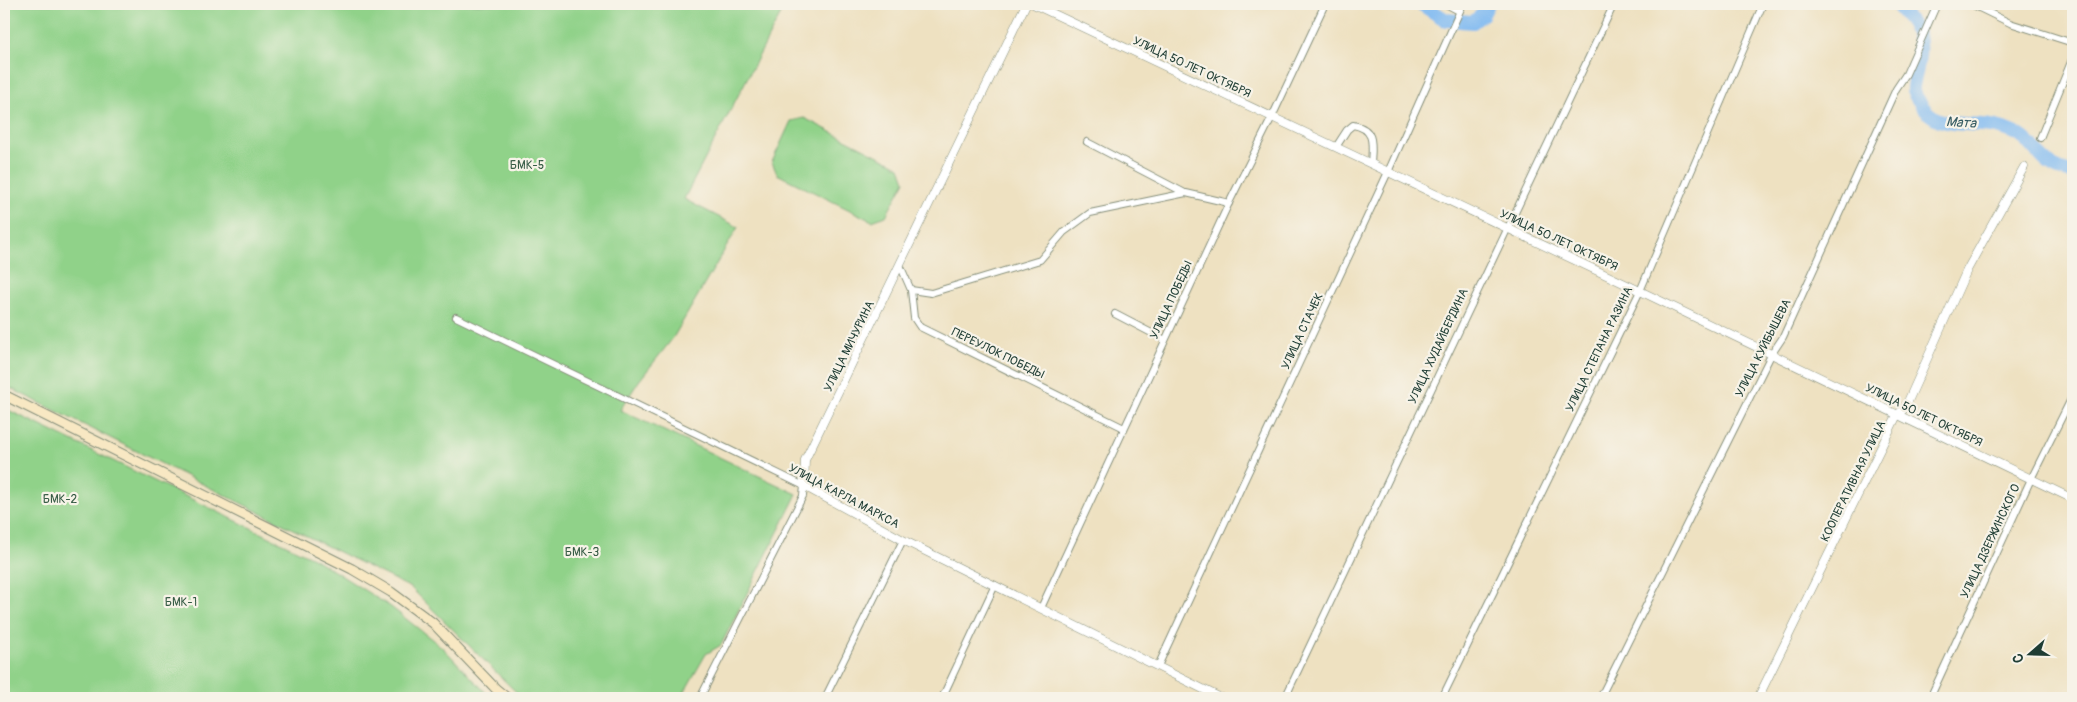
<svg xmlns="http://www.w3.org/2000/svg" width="2077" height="702" viewBox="0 0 2077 702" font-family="Pangolin,sans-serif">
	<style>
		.green { fill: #90d289; stroke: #58885e }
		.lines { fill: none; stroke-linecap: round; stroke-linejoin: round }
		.river { stroke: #80baf1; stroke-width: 14 }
		.minor-casing { stroke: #868f7a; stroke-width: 8 }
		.tertiary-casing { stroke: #868f7a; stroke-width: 9 }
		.secondary-casing { stroke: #868f7a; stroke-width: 11 }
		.minor { stroke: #fff; stroke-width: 6 }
		.tertiary { stroke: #fff; stroke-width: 8 }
		.secondary { stroke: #f8e8c3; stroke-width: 9 }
		.labels { text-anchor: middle; stroke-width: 4.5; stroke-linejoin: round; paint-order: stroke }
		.street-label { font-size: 12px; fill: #1f3d34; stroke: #f7f3e8 }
		.park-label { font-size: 12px; fill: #365b45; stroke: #f7f3e8 }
		.water-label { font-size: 14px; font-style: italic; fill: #375c63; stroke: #f7f3e8 }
	</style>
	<rect width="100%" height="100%" fill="#f7f3e8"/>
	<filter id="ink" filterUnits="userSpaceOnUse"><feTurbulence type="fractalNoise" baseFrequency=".02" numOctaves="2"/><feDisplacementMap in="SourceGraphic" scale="10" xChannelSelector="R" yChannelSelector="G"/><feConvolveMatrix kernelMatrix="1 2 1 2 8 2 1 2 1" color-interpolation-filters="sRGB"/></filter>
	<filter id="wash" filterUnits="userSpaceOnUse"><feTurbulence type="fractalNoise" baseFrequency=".0096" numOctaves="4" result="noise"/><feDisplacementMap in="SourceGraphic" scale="20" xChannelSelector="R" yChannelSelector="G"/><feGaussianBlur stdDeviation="1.12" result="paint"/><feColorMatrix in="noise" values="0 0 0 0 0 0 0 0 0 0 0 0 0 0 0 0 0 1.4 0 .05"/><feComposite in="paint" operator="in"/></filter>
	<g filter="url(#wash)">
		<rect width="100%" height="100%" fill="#eee1c1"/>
		<!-- green -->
		<g class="green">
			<path d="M4,4h782l-102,195 54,28 -65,111 -34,43 -19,29 177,84 -76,151 -15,9 -25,44h-159l-111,-110 -407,-203z"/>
			<path d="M804,118l96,49 5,14 -19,35 -14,5 -95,-47 -5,-12 19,-41z"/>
			<path d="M4,408l311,151 76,48 52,41 48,50h-487z"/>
		</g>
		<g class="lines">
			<!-- river -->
			<g class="river">
				<path d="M1421,4l25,16 27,2 10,-8 5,-10"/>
				<path d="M1896,4c21,25 28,31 21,64 -1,7 -5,17 -4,23 1,3 4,7 6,10 18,33 50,18 81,27 7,2 16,5 22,9 21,16 19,30 51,36"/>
			</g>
		</g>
	</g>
	<g filter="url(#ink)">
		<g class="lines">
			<defs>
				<g id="minor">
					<path d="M1446,4l13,7"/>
					<path d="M1971,4l39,19 63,20"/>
					<path d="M2040,138l33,-81"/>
					<path d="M1087,142l96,50"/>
					<path d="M1336,147l11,-17 6,-5c23,4 19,20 18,39"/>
					<path d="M900,265l11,25 3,28 6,9 204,101"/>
					<path d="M911,290l20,3 109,-33 24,-28 26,-19 96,-20 43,10"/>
					<path d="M1115,314l50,26"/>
					<path d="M456,317l348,169 -1,10 -103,202"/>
					<path d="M1041,608l188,-405 43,-86 53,-113"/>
					<path d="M1158,666l230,-494 75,-168"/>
					<path d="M825,698l78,-158"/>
					<path d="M942,698l53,-113"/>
					<path d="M1285,698l329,-694"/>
					<path d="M1442,698l198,-407 123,-287"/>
					<path d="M1600,698l171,-343 12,-18 113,-248 10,-15 31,-70"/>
					<path d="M1930,698l101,-219 42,-84"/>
				</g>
				<g id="tertiary">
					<path d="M1026,4l-221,456 -1,26 99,54 318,158"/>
					<path d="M1033,4l607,287 433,208"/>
					<path d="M1758,698l139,-283 8,-7 62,-138 57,-103"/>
				</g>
				<path id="secondary" d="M4,395l348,174 39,23 42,31 63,66 11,9"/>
			</defs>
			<!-- minor casing -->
			<use href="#minor" class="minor-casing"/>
			<!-- tertiary casing -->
			<use href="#tertiary" class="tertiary-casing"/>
			<!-- secondary casing -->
			<use href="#secondary" class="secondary-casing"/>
			<!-- minor -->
			<use href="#minor" class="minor"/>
			<!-- tertiary -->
			<use href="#tertiary" class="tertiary"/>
			<!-- secondary -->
			<use href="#secondary" class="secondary"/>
		</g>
	</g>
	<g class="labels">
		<!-- street labels -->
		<g class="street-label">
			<text transform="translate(1192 67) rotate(25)" y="4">УЛИЦА 50 ЛЕТ ОКТЯБРЯ</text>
			<text transform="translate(1559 240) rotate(25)" y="4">УЛИЦА 50 ЛЕТ ОКТЯБРЯ</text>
			<text transform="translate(1171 300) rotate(-65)" y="4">УЛИЦА ПОБЕДЫ</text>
			<text transform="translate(1302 331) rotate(-65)" y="4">УЛИЦА СТАЧЕК</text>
			<text transform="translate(849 346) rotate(-64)" y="4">УЛИЦА МИЧУРИНА</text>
			<text transform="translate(1438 346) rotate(-65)" y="4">УЛИЦА ХУДАЙБЕРДИНА</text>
			<text transform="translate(1763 348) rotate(-63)" y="4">УЛИЦА КУЙБЫШЕВА</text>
			<text transform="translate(1599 349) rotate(-64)" y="4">УЛИЦА СТЕПАНА РАЗИНА</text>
			<text transform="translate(998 353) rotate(26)" y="4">ПЕРЕУЛОК ПОБЕДЫ</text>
			<text transform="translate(1924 415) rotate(26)" y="4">УЛИЦА 50 ЛЕТ ОКТЯБРЯ</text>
			<text transform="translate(1853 481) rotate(-64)" y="4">КООПЕРАТИВНАЯ УЛИЦА</text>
			<text transform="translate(844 496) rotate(28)" y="4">УЛИЦА КАРЛА МАРКСА</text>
			<text transform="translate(1990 541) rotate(-65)" y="4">УЛИЦА ДЗЕРЖИНСКОГО</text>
		</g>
		<!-- park labels -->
		<g class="park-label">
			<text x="527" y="169">БМК-5</text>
			<text x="60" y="503">БМК-2</text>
			<text x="582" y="556">БМК-3</text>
			<text x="181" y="606">БМК-1</text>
		</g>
		<!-- water labels -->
		<g class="water-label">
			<text transform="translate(1961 122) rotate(4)" y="5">Мата</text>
		</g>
	</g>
	<!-- margin -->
	<rect width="2077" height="702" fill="none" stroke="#f7f3e8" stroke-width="20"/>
	<!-- north arrow -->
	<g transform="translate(2030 654) rotate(250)" stroke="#f7f3e8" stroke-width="4" paint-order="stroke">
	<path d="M0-4L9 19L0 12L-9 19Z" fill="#1f3d34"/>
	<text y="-8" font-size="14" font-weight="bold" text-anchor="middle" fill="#1f3d34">С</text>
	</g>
</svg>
